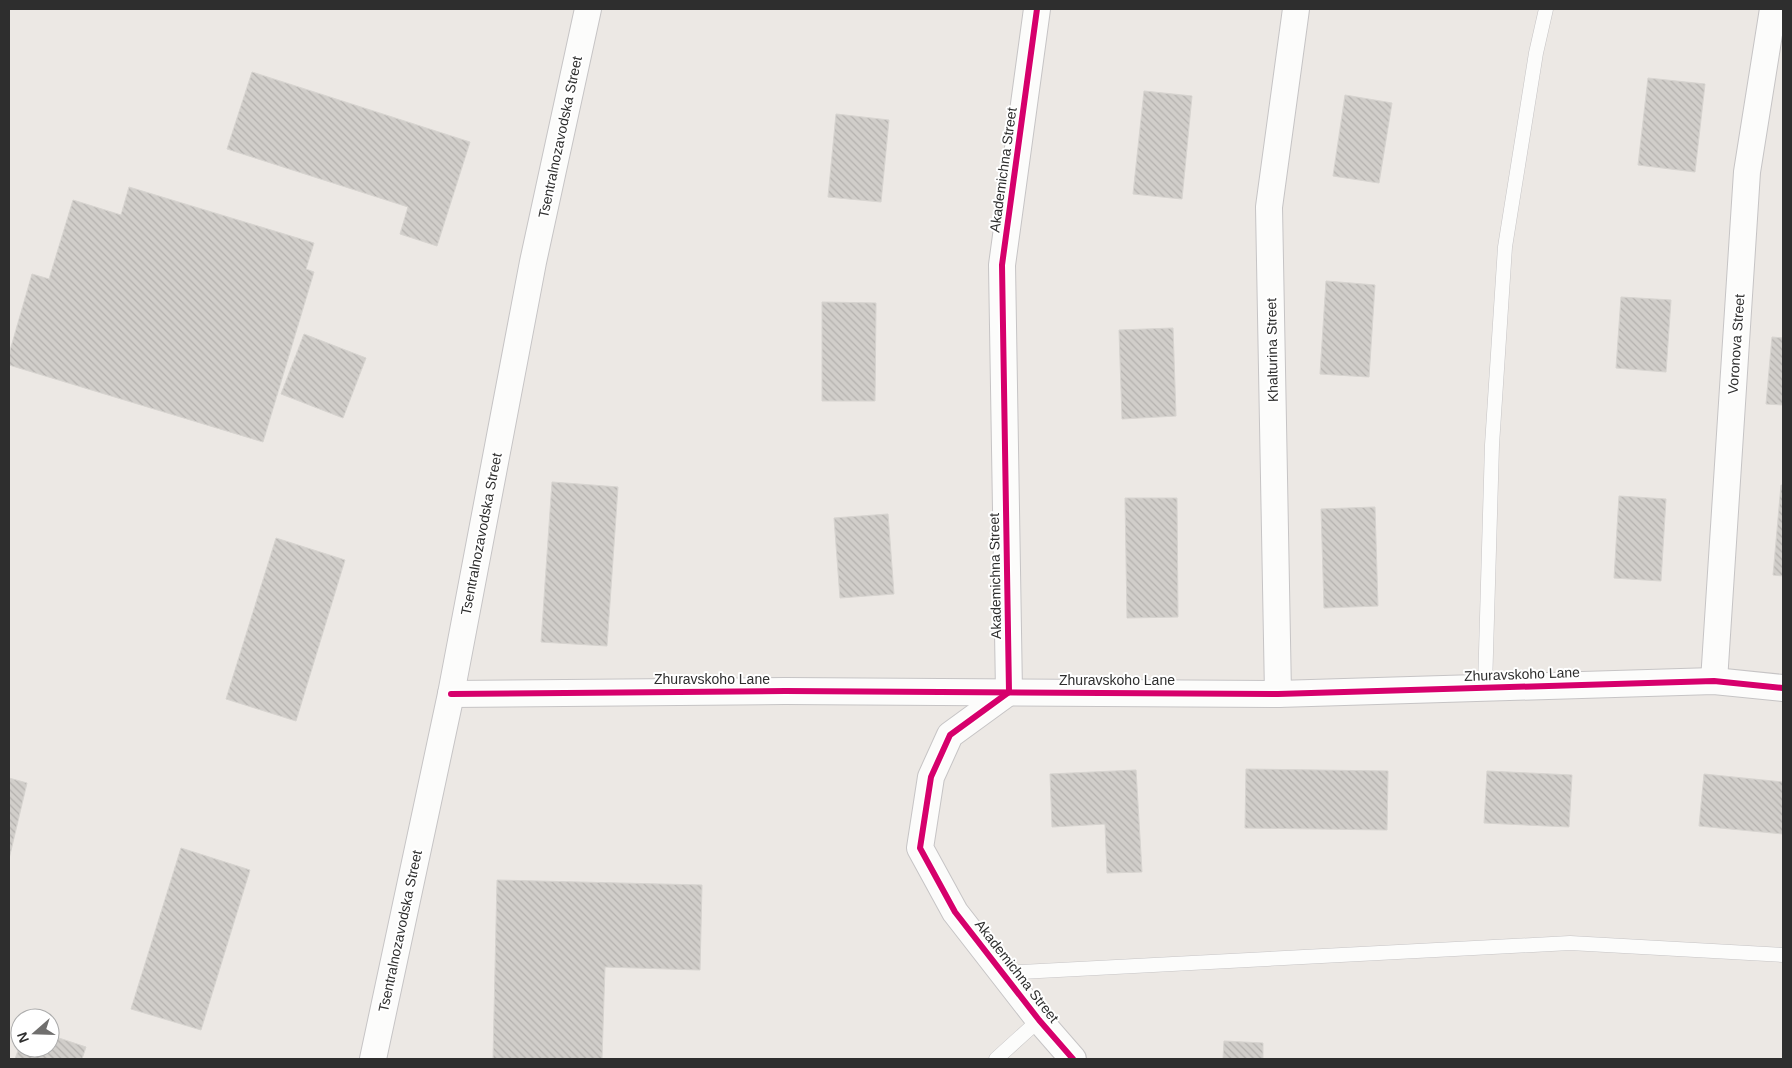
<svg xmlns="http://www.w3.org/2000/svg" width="1792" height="1068" viewBox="0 0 1792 1068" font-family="Helvetica,sans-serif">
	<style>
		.building { fill: url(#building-back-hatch); stroke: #d7d4d0 }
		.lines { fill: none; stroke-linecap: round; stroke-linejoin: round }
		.lane-casing { stroke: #c6c4c5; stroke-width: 15 }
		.street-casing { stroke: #c6c4c5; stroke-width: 28 }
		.lane { stroke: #fcfcfb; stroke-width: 14 }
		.street { stroke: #fcfcfb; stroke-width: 26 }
		.cycleway-casing { stroke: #fff; stroke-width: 9 }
		.cycleway { stroke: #d6006c; stroke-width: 6 }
		.labels { text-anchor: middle; stroke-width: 4; stroke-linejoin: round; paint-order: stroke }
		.street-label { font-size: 14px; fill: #2e2e2e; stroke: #fff }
	</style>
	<defs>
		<pattern id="building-back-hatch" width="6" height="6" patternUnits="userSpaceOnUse" patternTransform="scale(1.25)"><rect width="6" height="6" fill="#d1ceca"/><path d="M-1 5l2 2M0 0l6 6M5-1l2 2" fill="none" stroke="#b4b1ae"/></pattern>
	</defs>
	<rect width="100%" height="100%" fill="#ece8e4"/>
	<!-- building -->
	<g class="building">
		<path d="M252,72l218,70 -33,104 -37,-12 8,-27 -181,-58z"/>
		<path d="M1648,78l57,6 -10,88 -57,-7z"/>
		<path d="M1144,91l48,5 -10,103 -49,-5z"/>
		<path d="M1345,95l47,8 -13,80 -46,-7z"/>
		<path d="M836,114l53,6 -8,82 -53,-5z"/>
		<path d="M129,187l185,56 -8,26 8,3 -51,170 -254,-77v-11l23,-80 17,5 24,-79 48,15z"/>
		<path d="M1326,281l49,4 -6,92 -49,-3z"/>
		<path d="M1621,297l50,3 -5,72 -50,-4z"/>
		<path d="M822,302l54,1 -1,98h-53z"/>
		<path d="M1173,328l3,88 -54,3 -3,-89z"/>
		<path d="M304,334l62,24 -23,60 -62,-24z"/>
		<path d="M1772,337l11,1v67l-17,-1z"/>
		<path d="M552,482l66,5 -11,159 -66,-4z"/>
		<path d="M1781,485h2v91l-10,-1z"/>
		<path d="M1619,496l47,3 -5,82 -47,-3z"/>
		<path d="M1125,498h52l1,119 -51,1z"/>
		<path d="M1375,507l3,99 -54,2 -3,-99z"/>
		<path d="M888,514l6,80 -54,4 -6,-80z"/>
		<path d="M276,538l69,22 -49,161 -70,-22z"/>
		<path d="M1246,769l142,2 -1,59 -142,-2z"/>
		<path d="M1136,770l6,102 -35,1 -2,-49 -53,3 -2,-53z"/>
		<path d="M1487,771l85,4 -3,52 -85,-4z"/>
		<path d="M1704,774l79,8v52l-84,-8z"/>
		<path d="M9,778l18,5 -18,76z"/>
		<path d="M181,848l69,22 -49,160 -70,-21z"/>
		<path d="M497,880l205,5 -2,85 -95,-3 -3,92h-109z"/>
		<path d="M50,1035l36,12 -4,12h-67l5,-14v3h30z"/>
		<path d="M1224,1041l39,2v16h-40z"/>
	</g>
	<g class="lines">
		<defs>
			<g id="lane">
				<path d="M1485,687l7,-242 13,-198 31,-194 10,-44"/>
				<path d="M1002,973l568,-30 213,12"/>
				<path d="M996,1059l43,-39"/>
			</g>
			<g id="street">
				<path d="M1037,9l-35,256 7,427 -59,43 -19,42 -11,71 35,64 84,108 34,39"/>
				<path d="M1714,681l33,-509 26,-163"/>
				<path d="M451,694l334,-3 493,3 436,-13 69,7"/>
				<path d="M1278,694l-9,-487 27,-198"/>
				<path d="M373,1059l78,-365 82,-432 55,-253"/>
			</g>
		</defs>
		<!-- lane casing -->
		<use href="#lane" class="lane-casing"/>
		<!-- street casing -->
		<use href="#street" class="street-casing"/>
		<!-- lane -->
		<use href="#lane" class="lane"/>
		<!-- street -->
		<use href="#street" class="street"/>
		<defs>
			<g id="cycleway">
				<path d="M1037,9l-35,256 7,427 -59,43 -19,42 -11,71 35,64 84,108 34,39"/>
				<path d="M451,694l334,-3 493,3 436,-13 69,7"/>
			</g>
		</defs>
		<!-- cycleway casing -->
		<use href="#cycleway" class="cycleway-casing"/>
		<!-- cycleway -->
		<use href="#cycleway" class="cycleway"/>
	</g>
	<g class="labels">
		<!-- street labels -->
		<g class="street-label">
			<text transform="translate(560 137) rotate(-78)" y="5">Tsentralnozavodska Street</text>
			<text transform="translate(1003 170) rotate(-82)" y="5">Akademichna Street</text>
			<text transform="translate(1736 344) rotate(-86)" y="5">Voronova Street</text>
			<text transform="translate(1272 350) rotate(-91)" y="5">Khalturina Street</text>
			<text transform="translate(481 534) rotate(-79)" y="5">Tsentralnozavodska Street</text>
			<text transform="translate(995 576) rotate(-91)" y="5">Akademichna Street</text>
			<text transform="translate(1522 674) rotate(-2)" y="5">Zhuravskoho Lane</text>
			<text x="712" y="684">Zhuravskoho Lane</text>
			<text x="1117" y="685">Zhuravskoho Lane</text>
			<text transform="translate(400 931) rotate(-78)" y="5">Tsentralnozavodska Street</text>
			<text transform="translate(1017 971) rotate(52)" y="5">Akademichna Street</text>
		</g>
	</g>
	<!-- border -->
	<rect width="1792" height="1068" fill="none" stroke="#2e2e2e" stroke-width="20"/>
	<!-- north arrow -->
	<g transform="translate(35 1033) rotate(250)"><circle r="24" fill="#ffffff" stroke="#ababab"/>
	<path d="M0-4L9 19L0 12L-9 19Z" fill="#706f6e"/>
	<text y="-8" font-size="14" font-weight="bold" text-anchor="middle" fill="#2e2e2e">N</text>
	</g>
</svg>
